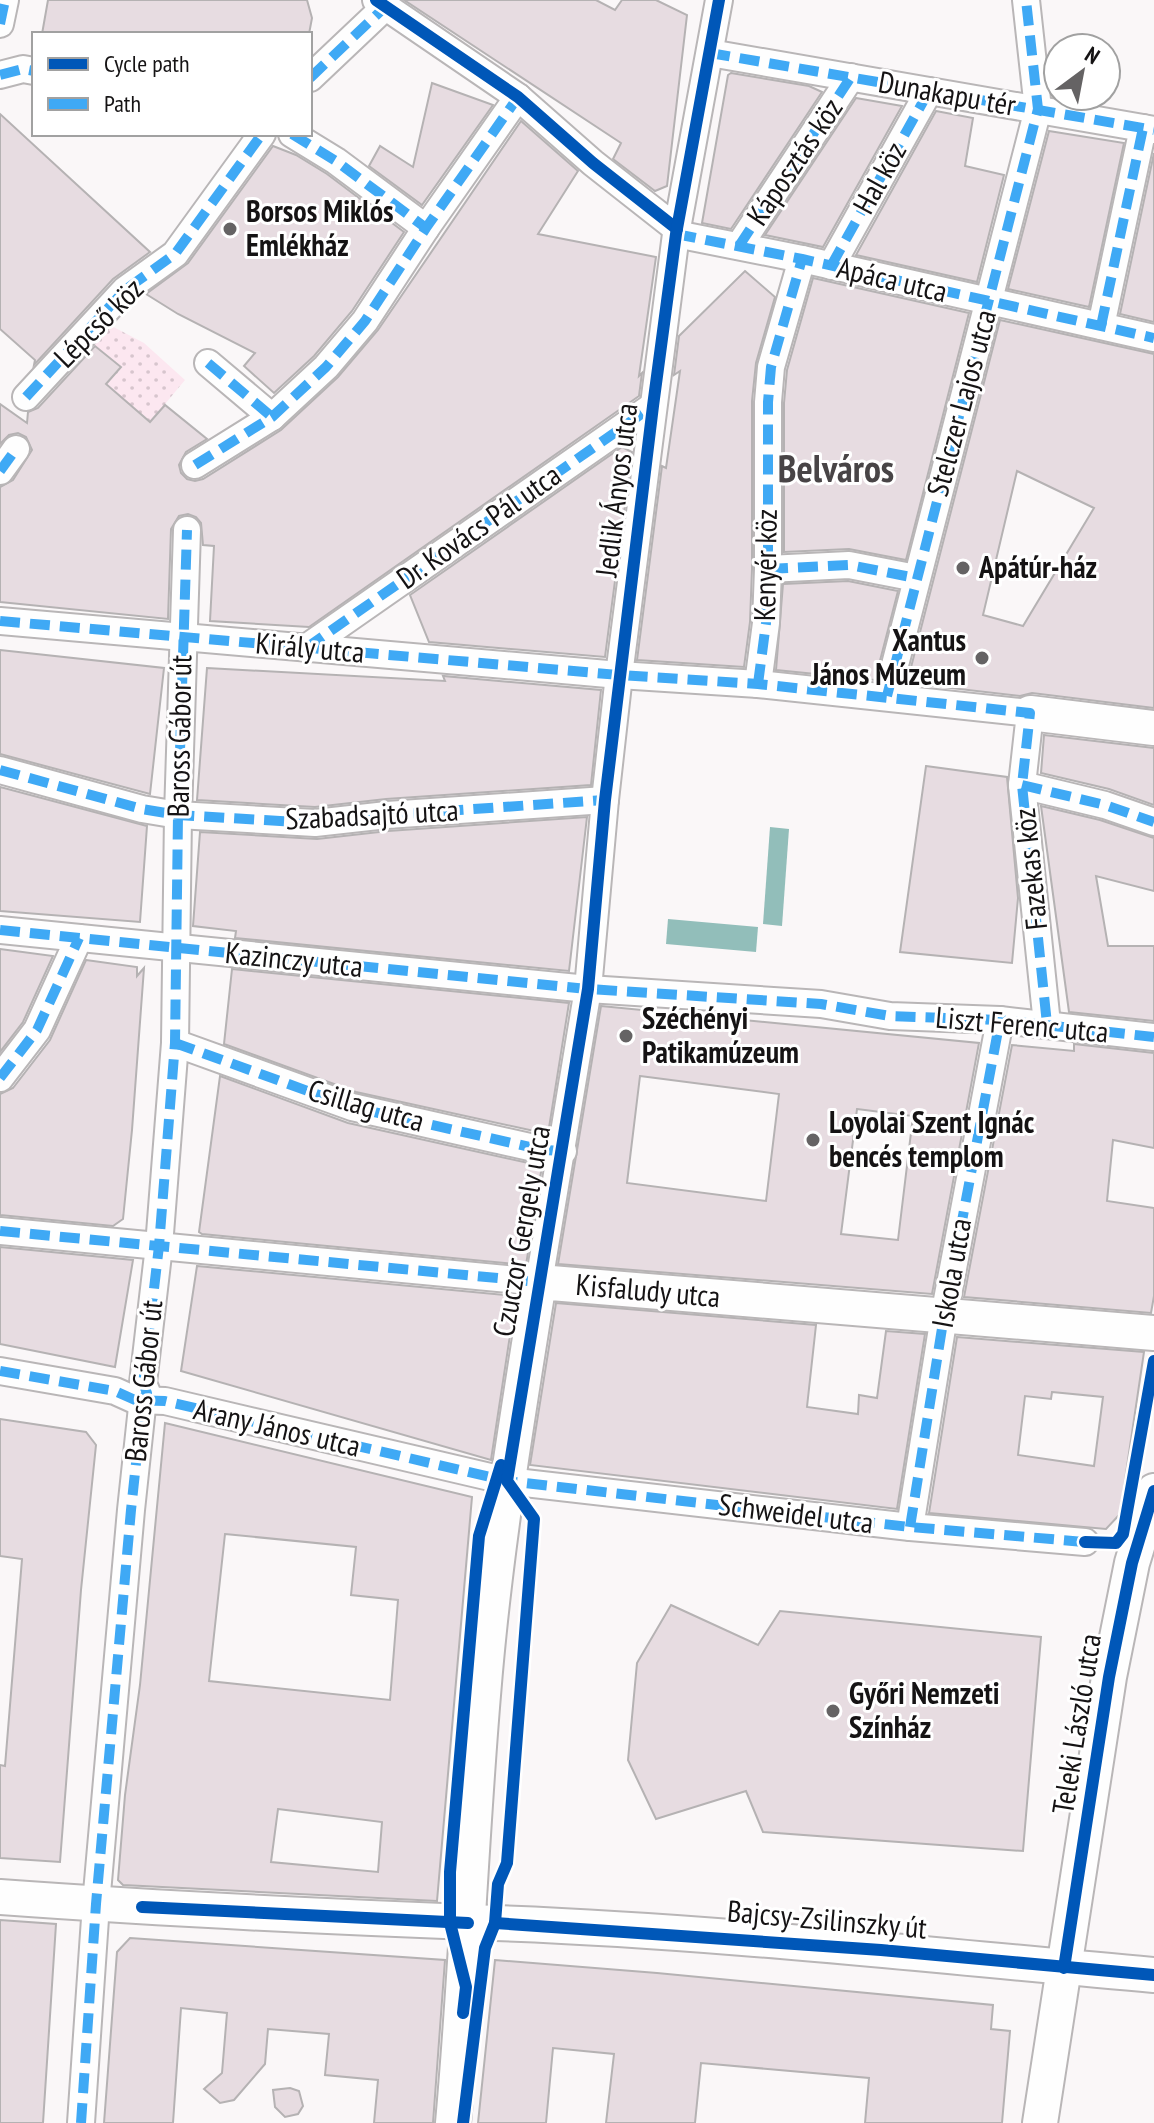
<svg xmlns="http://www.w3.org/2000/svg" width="1154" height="2123" viewBox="0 0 1154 2123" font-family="'PT Sans Narrow',sans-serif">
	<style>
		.grass { fill: url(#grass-dots) }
		.water { fill: #92beba }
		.building { fill: #e7dce1; stroke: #b5b2b3; stroke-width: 2; fill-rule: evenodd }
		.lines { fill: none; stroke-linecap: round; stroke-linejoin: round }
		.pedestrian-casing { stroke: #b9b6b7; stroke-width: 30 }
		.minor-casing { stroke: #b9b6b7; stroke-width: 38 }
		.pedestrian { stroke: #fefefe; stroke-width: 26 }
		.minor { stroke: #fefefe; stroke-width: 34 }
		.quiet { stroke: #3fa9f5; stroke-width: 10; stroke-dasharray: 20 10; stroke-linecap: butt }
		.cycleway-casing { stroke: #fff; stroke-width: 17 }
		.cycleway { stroke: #0057b8; stroke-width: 12 }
		.poi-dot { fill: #656364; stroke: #fff; stroke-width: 3 }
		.labels { text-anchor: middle; stroke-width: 6; stroke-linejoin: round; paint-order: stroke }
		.street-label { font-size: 30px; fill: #151314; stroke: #fff }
		.poi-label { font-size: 30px; font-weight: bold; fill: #151314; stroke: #fff; text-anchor: start }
		.district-label { font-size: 38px; font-weight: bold; fill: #484446; stroke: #fff }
	</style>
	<defs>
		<pattern id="grass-dots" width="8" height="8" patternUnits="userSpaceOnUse" patternTransform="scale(2)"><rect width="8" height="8" fill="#fce7f0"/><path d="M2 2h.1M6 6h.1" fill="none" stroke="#d7c5cd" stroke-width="1.8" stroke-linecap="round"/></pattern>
	</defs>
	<rect width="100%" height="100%" fill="#faf7f8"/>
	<!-- grass -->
	<path class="grass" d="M104,322l40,21 41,37 -35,42 -44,-38 14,-17 -33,-28z"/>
	<!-- water -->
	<g class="water">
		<path d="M770,827l19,2 -7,97 -19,-2z"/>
		<path d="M668,919l90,8 -2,25 -90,-8z"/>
	</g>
	<!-- building -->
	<g class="building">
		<path d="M48,0h259l5,18 -3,16h-267z"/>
		<path d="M404,0h192l19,10 7,-10h34l31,15 -20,171 -12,5 -42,-32 8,-16z"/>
		<path d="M731,73l78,13 13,6 -91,137 -29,-6 26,-148z"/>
		<path d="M432,83l61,22 -71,100 -53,-39 11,-20 33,21z"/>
		<path d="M856,98l46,8 -79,141 -58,-12z"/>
		<path d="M936,111l37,7 -8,48 39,9 -27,107 -121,-27z"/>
		<path d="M0,114l150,138 -37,27 -79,86 1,-5 -35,-31z"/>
		<path d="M521,121l57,50 -40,63 118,23 -17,119 3,-3 -3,23 -330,231 -99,-6 4,-75 -11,-1 -2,-22 -5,-6 -8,-3 -9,2 -8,13 -3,90 -168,-17v-115l13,-7 19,-30 -6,-13 -8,-4 -9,2 -9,9v-40l27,19 1,-11 10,-4 57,-62 26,21 -15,17 44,38 15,-17 42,34 -21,13 -7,13 2,8 6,6 8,2 8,-2 78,-49 57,-53 40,-47z"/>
		<path d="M1049,131l75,12 -35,164 -81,-18z"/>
		<path d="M273,146l23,9 31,19 77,58 -52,79 -38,45 -40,37 -30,-27 11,-13 -77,-39 -32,-20 42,-31z"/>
		<path d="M1154,153v169l-34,-8z"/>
		<path d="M745,271l30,26 -19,66 -4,38v168l-2,53 -6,45 -107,-7 25,-194 4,2 14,-97 -6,4 5,-39z"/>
		<path d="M813,278l156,35 -63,247 -57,-11 -65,3v-149l3,-33z"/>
		<path d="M1000,320l154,34v354l-122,-15 -12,3 -113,-13zM1017,471l77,37 -71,118 -40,-11z"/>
		<path d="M622,447l10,5 -27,205 -176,-15 -19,-47z"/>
		<path d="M848,581l50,10 -23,89 -99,-10 7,-86z"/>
		<path d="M0,650l164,18 -14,126 -150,-40z"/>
		<path d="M207,668l238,13 -2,-5 158,14 -10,95 -205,14 -71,8 -118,-7z"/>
		<path d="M1044,735l110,13v57l-45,-16 -68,-16z"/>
		<path d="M926,766l81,11 11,121 -6,65 -112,-11z"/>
		<path d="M0,787l147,39 -7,96 -140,-11z"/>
		<path d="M1041,806l59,14 54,18v53l-58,-15 12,70h46v75l-85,-9z"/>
		<path d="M587,817l-18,154 -334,-33 1,-7 -43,-5 7,-94 117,7 71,-8z"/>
		<path d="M0,949l53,7 -30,66 -23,30z"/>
		<path d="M86,960l51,7v9l7,-8 -12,162 -9,89 -10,7 -113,-11v-121l13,-6 37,-48z"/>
		<path d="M232,969l337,34 -21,131 -192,-42 -132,-48z"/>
		<path d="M601,1006l378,37 -47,251 -374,-30zM640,1076l139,18 -13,107 -139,-18zM857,1109l56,7 -15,124 -57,-6z"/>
		<path d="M1074,1044l80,9v95l-41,-8 -6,61 47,7v88l-3,17 -187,-16 48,-252 62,6z"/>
		<path d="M220,1076l128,47 194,43 -16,99 -324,-31 -3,-2z"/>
		<path d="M0,1247l133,13 -18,107 -115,-23z"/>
		<path d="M197,1266l319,30 -25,164 -310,-89z"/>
		<path d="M556,1303l260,22 -9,82 51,7 1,-19 18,3 9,-67 39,3 -28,175 -367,-44z"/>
		<path d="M957,1337l187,15 -24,162 -14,15 -177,-16zM1052,1392l51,5 -9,69 -76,-11 7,-59 26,3z"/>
		<path d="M0,1419l86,13 10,13 -15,145 -21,272 -60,-4v-93l5,1 17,-207 -22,-3z"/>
		<path d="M165,1423l307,74 -35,404 -314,-16 -5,-5 7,-85 15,-110zM225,1534l131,13 -5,48 47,5 -8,100 -181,-19zM278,1809l104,13 -4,50 -107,-10z"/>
		<path d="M671,1605l87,40 22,-34 261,26 -18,214 -260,-19 -17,-41 -90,28 -28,-59 9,-97z"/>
		<path d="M0,1920l56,4 -13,199h-43z"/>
		<path d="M130,1938l315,22 -12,163h-59l4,-43 -53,-5 4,-41 -61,-5 -3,35 -31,36 -14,3 -16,-14 18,-16 5,-60 -46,-5 -8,115h-69l13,-171z"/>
		<path d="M495,1960l162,13 336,32 -2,24 19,2 -8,92h-137l4,-45 -168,-15 -6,60h-89l8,-69 -61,-6 -7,75h-68z"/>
		<path d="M290,2088l9,3 4,15 -5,8 -13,3 -10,-10 -2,-17z"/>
	</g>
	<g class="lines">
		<defs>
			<g id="pedestrian">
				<path d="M376,0l142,97 75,66 84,66"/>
				<path d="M0,24l5,-24"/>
				<path d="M710,53l444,77"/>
				<path d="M0,75l23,-6 11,2"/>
				<path d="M310,78l76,-72"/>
				<path d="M292,134l44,27 90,67"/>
				<path d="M676,234l126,25 352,79"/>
				<path d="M739,246l112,-169"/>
				<path d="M831,266l98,-175"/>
				<path d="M1101,326l42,-198"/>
				<path d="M208,363l64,54"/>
				<path d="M26,397l99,-107 50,-36 87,-120"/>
				<path d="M195,465l77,-48 54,-50 39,-46 61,-93 92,-131"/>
				<path d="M0,471l16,-22"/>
				<path d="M768,569l81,-4 67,13"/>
				<path d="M0,621l619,54 139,9 272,29 -8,72 25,239"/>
				<path d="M306,648l347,-242"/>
				<path d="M758,684l8,-61 2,-54v-167l3,-35 31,-108"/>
				<path d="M887,696l151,-587 -12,-109"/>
				<path d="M0,770l142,39 36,6 137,8 72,-8 218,-15"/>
				<path d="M1022,785l83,20 49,17"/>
				<path d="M0,930l588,59 233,15 69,12 110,4 154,17"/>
				<path d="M175,1043l177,64 191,43 20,1"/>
				<path d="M0,1078l37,-48 42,-92"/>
				<path d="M0,1231l539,51 49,-293 17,-189 14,-125 57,-441 43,-234"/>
				<path d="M0,1371l115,20 20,9 30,1 342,80 403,46 175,15"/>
				<path d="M910,1527l34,-211 56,-296"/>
				<path d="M81,2123l15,-219 35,-394 12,-112 4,-5 -4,-10 16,-137 16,-203 3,-228 9,-285"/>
			</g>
			<g id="minor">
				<path d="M1030,713l124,15"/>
				<path d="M0,1897c165,12 330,20 496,26 220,8 439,33 658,52"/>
				<path d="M453,2123c13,-143 18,-285 30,-428 11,-139 34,-276 56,-413l615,51"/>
				<path d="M1040,2123l69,-446 23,-114 22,-72"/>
			</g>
		</defs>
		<!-- pedestrian casing -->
		<use href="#pedestrian" class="pedestrian-casing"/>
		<!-- minor casing -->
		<use href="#minor" class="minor-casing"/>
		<!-- pedestrian -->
		<use href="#pedestrian" class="pedestrian"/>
		<!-- minor -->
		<use href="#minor" class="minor"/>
		<!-- quiet -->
		<g class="quiet">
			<path d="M0,24l5,-24"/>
			<path d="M710,53l444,77"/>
			<path d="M0,75l23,-6 11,2"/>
			<path d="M310,78l76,-72"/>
			<path d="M292,134l44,27 90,67"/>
			<path d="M676,234l126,25 352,79"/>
			<path d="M739,246l112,-169"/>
			<path d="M831,266l98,-175"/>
			<path d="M1101,326l42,-198"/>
			<path d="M208,363l64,54"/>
			<path d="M26,397l99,-107 50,-36 87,-120"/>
			<path d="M195,465l77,-48 54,-50 39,-46 61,-93 92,-131"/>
			<path d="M0,471l16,-22"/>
			<path d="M768,569l81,-4 67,13"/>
			<path d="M0,621l619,54 139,9 272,29 -8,72 25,239"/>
			<path d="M306,648l347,-242"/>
			<path d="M758,684l8,-61 2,-54v-167l3,-35 31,-108"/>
			<path d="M887,696l151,-587 -12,-109"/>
			<path d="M0,770l142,39 36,6 137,8 72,-8 218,-15"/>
			<path d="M1022,785l83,20 49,17"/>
			<path d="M0,930l588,59 233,15 69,12 110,4 154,17"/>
			<path d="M175,1043l177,64 191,43 20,1"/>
			<path d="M0,1078l37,-48 42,-92"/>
			<path d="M0,1231l539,51 1,-7"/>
			<path d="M0,1371l115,20 20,9 30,1 342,80 403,46 175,15"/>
			<path d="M910,1527l34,-211 56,-296"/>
			<path d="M81,2123l15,-219 35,-394 12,-112 4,-5 -4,-10 16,-137 16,-203 3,-228 9,-285"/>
		</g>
		<defs>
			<g id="cycleway">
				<path d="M376,0l142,97 75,66 84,66"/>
				<path d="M1085,1542l31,1 7,-9 31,-173"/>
				<path d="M142,1907l326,16"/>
				<path d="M495,1923l386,27 273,25"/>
				<path d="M1064,1968l45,-291 23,-114 22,-72"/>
				<path d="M463,2013l3,-26 -16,-64v-51l29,-336 22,-71"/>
				<path d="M463,2123l22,-175 10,-25 3,-39 9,-21 27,-344 -27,-38 81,-492 17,-189 48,-394 23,-172 43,-234"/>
			</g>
		</defs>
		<!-- cycleway casing -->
		<use href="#cycleway" class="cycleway-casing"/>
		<!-- cycleway -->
		<use href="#cycleway" class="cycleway"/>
	</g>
	<!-- markers -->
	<g class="poi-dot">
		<circle cx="230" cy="229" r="8"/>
		<circle cx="963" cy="568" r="8"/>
		<circle cx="982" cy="658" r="8"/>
		<circle cx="626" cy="1036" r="8"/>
		<circle cx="813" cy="1140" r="8"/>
		<circle cx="833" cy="1711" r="8"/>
	</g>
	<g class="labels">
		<!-- street labels -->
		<g class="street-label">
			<text transform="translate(947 94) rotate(10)" y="10">Dunakapu tér</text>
			<text transform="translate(795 162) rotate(-56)" y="10">Káposztás köz</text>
			<text transform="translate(880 178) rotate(-61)" y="10">Hal köz</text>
			<text transform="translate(892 280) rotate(13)" y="10">Apáca utca</text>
			<text transform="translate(99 323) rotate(-45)" y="10">Lépcső köz</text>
			<text transform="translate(962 403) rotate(-75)" y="10">Stelczer Lajos utca</text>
			<text transform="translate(617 490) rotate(-83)" y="10">Jedlik Ányos utca</text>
			<text transform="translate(479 527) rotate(-35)" y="10">Dr. Kovács Pál utca</text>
			<text transform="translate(766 565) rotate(-89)" y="10">Kenyér köz</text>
			<text transform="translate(310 648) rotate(5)" y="10">Király utca</text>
			<text transform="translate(180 736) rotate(-89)" y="10">Baross Gábor út</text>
			<text transform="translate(372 815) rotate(-3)" y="10">Szabadsajtó utca</text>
			<text transform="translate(1031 869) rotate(-96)" y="10">Fazekas köz</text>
			<text transform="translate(294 960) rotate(6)" y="10">Kazinczy utca</text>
			<text transform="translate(1022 1025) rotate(5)" y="10">Liszt Ferenc utca</text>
			<text transform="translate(366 1106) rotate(16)" y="10">Csillag utca</text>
			<text transform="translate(522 1231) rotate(-80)" y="10">Czuczor Gergely utca</text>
			<text transform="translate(952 1273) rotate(-80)" y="10">Iskola utca</text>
			<text transform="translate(648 1291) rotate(5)" y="10">Kisfaludy utca</text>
			<text transform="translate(144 1381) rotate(-84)" y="10">Baross Gábor út</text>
			<text transform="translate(277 1428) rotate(13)" y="10">Arany János utca</text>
			<text transform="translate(796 1514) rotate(7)" y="10">Schweidel utca</text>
			<text transform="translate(1077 1724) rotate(-81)" y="10">Teleki László utca</text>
			<text transform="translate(827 1920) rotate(5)" y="10">Bajcsy-Zsilinszky út</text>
		</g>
		<!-- poi labels -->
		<g class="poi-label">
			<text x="246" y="222">Borsos Miklós<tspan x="246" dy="34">Emlékház</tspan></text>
			<text x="979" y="578">Apátúr-ház</text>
			<text x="966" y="651" text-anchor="end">Xantus<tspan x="966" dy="34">János Múzeum</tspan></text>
			<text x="642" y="1029">Széchényi<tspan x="642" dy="34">Patikamúzeum</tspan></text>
			<text x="829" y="1133">Loyolai Szent Ignác<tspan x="829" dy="34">bencés templom</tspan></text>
			<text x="849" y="1704">Győri Nemzeti<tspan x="849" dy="34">Színház</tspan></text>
		</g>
		<!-- district labels -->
		<g class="district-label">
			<text x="836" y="482">Belváros</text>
		</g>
	</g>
	<!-- legend -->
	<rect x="32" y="32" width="280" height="104" fill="#ffffff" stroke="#a1a1a1" stroke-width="2"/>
	<rect x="48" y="58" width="40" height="12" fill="#0057b8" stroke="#a1a1a1" stroke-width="2"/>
	<text x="104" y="72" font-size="24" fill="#151314">Cycle path</text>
	<rect x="48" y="98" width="40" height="12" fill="#3fa9f5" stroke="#a1a1a1" stroke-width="2"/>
	<text x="104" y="112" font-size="24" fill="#151314">Path</text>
	<!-- north arrow -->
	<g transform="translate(1082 72) rotate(32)"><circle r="38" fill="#ffffff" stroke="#a1a1a1" stroke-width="2"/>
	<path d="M0-6L14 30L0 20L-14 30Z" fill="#656364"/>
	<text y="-12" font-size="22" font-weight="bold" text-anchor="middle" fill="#151314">N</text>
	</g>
</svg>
